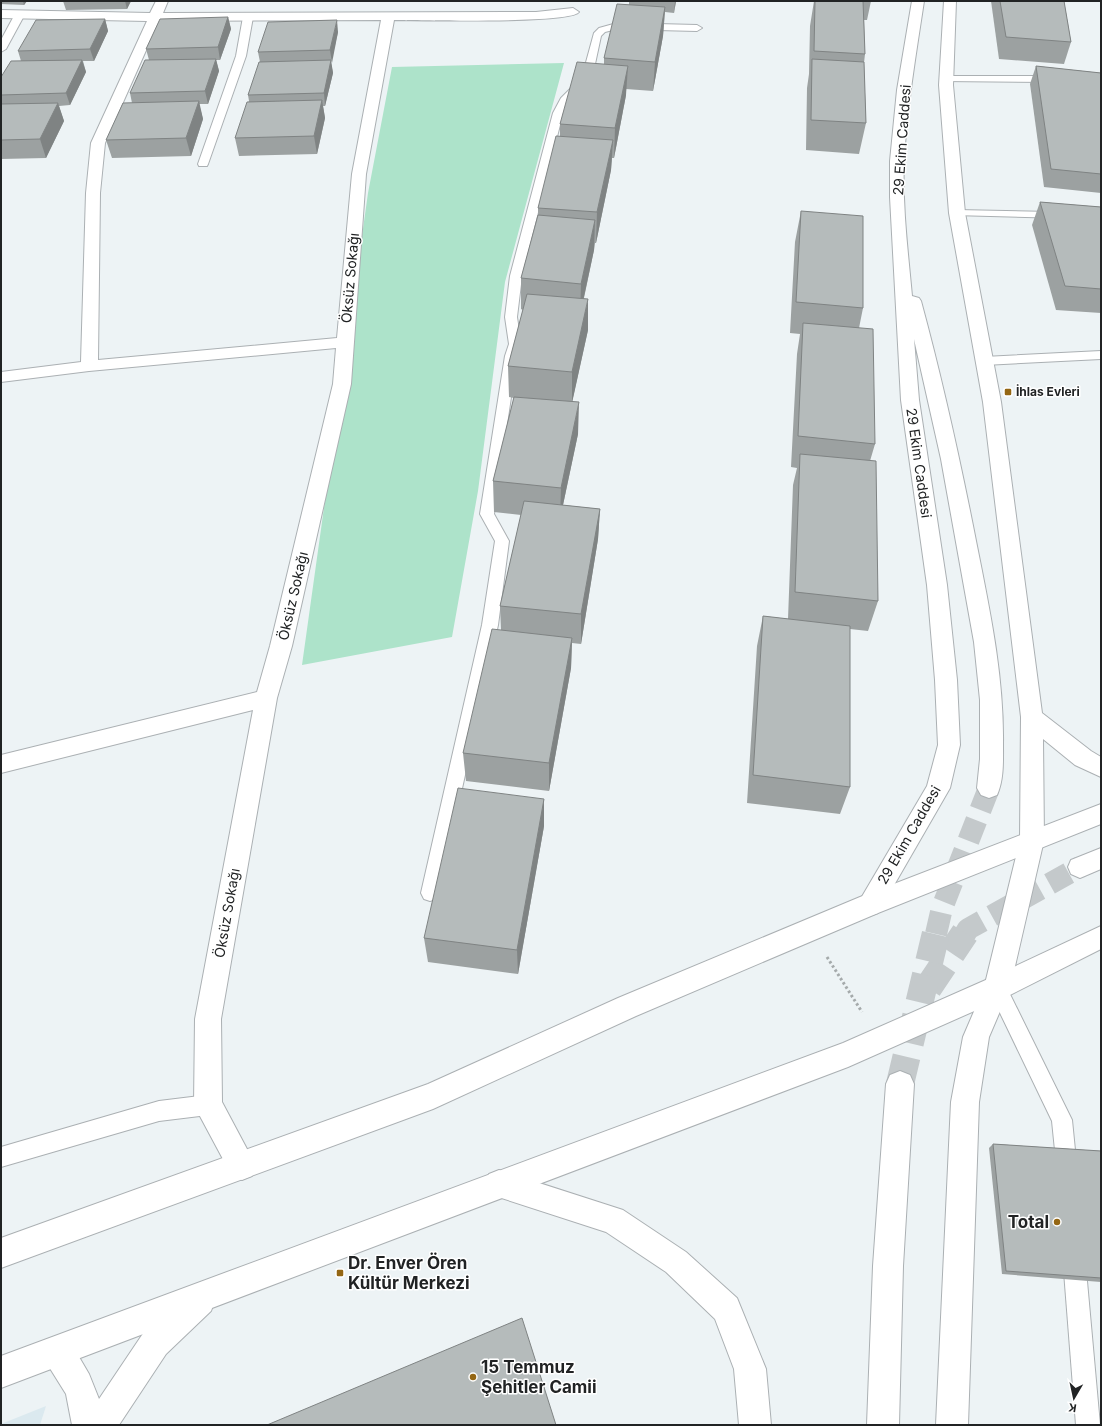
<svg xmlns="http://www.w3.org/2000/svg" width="1102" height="1426" viewBox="0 0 1102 1426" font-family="Inter,sans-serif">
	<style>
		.built { fill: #dbe9ef }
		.green { fill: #ade3ca }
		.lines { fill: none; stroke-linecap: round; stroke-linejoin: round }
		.secondary-tunnel-far1 { stroke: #c4c9cb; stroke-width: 22; stroke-dasharray: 22 11; stroke-linecap: butt }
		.secondary-tunnel { stroke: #c4c9cb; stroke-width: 28; stroke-dasharray: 28 14; stroke-linecap: butt }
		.service-casing { stroke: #abb0b3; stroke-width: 2 }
		.minor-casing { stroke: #abb0b3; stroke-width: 2 }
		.secondary-casing { stroke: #abb0b3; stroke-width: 2 }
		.primary-casing { stroke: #abb0b3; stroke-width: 2 }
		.path { stroke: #a5aaab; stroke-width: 3; stroke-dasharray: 2.5 2.5; stroke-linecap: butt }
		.service { fill: #fff; fill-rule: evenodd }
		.minor { fill: #fff; fill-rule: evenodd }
		.secondary { fill: #fff; fill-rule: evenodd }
		.primary { fill: #fff; fill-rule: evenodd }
		.wall { fill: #9ca1a1 }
		.shaded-wall { fill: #7f8383 }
		.building { fill: #b5bbbb; stroke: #7f8383 }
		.poi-dot { fill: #946613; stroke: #fff; stroke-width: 1.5 }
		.labels { text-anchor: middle; stroke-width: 3; stroke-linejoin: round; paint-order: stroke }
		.far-poi-label { font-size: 12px; font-weight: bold; fill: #212324; stroke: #fff; text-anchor: start }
		.street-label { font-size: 14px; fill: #212324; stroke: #fff }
		.near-poi-label { font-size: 17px; font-weight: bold; fill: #212324; stroke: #fff; text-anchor: start }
	</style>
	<rect width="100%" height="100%" fill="#edf3f5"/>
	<!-- built -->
	<path class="built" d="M46,1406l-6,19h-39v-1z"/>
	<!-- green -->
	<path class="green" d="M564,63l-59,219 -27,209 -26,146 -150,28 66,-472 24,-126z"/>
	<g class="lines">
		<!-- secondary-tunnel-far1 -->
		<g class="secondary-tunnel-far1">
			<path d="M936,934l6,-26 47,-120"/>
			<path d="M965,934l3,-5 112,-62"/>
		</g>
		<!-- secondary-tunnel -->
		<g class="secondary-tunnel">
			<path d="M928,988l37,-55"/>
			<path d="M900,1084l36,-151"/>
		</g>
		<defs>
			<g id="service">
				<path d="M20,11l5,3 -19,35 -5,3v-12l14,-26z"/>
				<path d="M248,14l5,3 -7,39 -38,108 -1,2h-8l-1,-2 38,-108 7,-39z"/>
				<path d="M617,23l80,2 5,3 -5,3 -80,-2 -12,3 -4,4 -9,42 -24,23 -5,12 -41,163 -5,41 4,27 -4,12 -23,158 15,27 -11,84 -59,268 -3,6 -6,2 -6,-2 -3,-6 61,-268 13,-84 -15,-27 25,-158 4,-12 -4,-27 5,-41 43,-163 8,-15 21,-21 12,-44 5,-5z"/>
				<path d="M946,76h107l5,3 -5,3 -110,-1 -2,-2z"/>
				<path d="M957,210l144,3v6l-148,-4 -2,-2z"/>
				<path d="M1101,351v8l-117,6 -6,-4 6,-4z"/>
				<path d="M997,979l7,3 68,138 5,50 -3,7 -7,3 -7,-3 -3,-7 -5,-49 -64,-133 2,-6z"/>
				<path d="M208,1095l7,3 3,7 -3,7 -7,3 -49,6 -158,46v-20l158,-46z"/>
				<path d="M1074,1248l8,3 3,8 15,166h-24l-13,-166 3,-8z"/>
			</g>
			<g id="minor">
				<path d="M156,1h12l-5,12 373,-1 37,-4 6,4c-8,12 -162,8 -185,8l-28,154 -15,210 -59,262 -15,52 -56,321 1,83 34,64 -4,10 -10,4 -10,-4 -38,-71 1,-86 58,-309 -252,63v-18l256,-63 13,-46 63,-262 3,-36 -247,23 -88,11v-10l80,-10 5,-169 5,-50 56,-122 -146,-3v-8l149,3zM381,20l-29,154 -15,164 -239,22 2,-167 5,-50 54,-122z"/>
				<path d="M200,1285l11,4 4,11 -4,11 -45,43 -47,71h-47l-6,-31 -20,-32 -4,-11 4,-11 11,-4 11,4 7,10 14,24 10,25 45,-67 45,-43z"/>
			</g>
			<g id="secondary">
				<path d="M912,1h12c-8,53 -17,106 -20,159 -2,45 4,92 8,136l7,2 2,3c22,81 40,163 56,245 13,65 27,131 26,198 0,16 1,36 -6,51l-8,3 -8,-3 -4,-7 3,-29v-59l-6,-58 -33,-183 -27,-120 5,61 28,185 10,95 3,65 -10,43 -72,125 -9,3 -9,-3 -3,-8 70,-119 11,-41 -3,-65 -8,-95 -26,-185 -11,-203v-36l7,-71z"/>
				<path d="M944,1h12l-3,84 12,128 36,189 41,311 49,38 10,6v20l-26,-12 -32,-26 1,101 -34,148 -21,49 -10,65 -11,323h-32l15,-323 12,-65 21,-49 36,-148 1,-123 -38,-315 -34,-189 -10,-128z"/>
				<path d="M1101,848v21l-21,9 -9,-4 -3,-7 3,-7z"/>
				<path d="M900,1071l10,4 4,9 -11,182 -4,159h-32l6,-159 13,-182 4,-9z"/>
				<path d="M499,1170l124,40 63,42 51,46 29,71 5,56h-32l-5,-56 -19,-50 -49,-47 -60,-40 -117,-38 -4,-10 4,-10z"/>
			</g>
			<g id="primary">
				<path d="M1101,804v20l-223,89 -242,103 -203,93 -432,159v-30l427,-154 190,-86 242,-101z"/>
				<path d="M1101,926v23l-95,48 -158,70 -847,321v-32l842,-313 145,-64z"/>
			</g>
		</defs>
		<!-- service casing -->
		<use href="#service" class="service-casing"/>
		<!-- minor casing -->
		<use href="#minor" class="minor-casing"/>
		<!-- secondary casing -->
		<use href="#secondary" class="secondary-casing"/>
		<!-- primary casing -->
		<use href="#primary" class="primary-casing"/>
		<!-- path -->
		<path class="path" d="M827,957l35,55"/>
		<!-- service -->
		<use href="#service" class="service"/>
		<!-- minor -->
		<use href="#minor" class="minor"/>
		<!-- secondary -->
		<use href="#secondary" class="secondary"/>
		<!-- primary -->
		<use href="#primary" class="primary"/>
	</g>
	<!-- wall -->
	<g class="wall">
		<path d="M1,1h26l-3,4 -23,-1z"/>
		<path d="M63,1h68l-4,8 -61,1z"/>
		<path d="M629,1h47l-2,12 -9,-1 -2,24 -10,55 -27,-2v6l-12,63h-2l-1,12 -15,73h-1l-1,7 -10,48 4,32 -16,72 6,32 -15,71 37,4 -2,30 -17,105 -9,-1 -1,25 -22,123 -83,-10 -3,-28 38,-123 -1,-24 21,-91 -27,-3 -1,-31 21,-83 -5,-1 -1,-31 15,-56 -2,-1v-31l17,-62v-8l22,-72v-12l44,-60v-6l25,-53z"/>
		<path d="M814,1h57l-4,19h-3l1,34 -1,9 2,60 -7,31 -53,-4 1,-62 2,-14 1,-48z"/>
		<path d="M991,1h73l7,41 -7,22 -65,-5z"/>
		<path d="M228,17l3,12 -11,31h-4l3,11 -11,33h-9l4,15 -12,37 -79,2 -6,-18 26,-37 -2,-10 19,-33 -3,-11z"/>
		<path d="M105,19l3,12 -14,30h-11l3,11 -16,33 -11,1 5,15 -18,37 -45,1v-82l20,-16 -3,-10z"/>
		<path d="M338,32l-7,31 2,10 -8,33h-2l2,12 -8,36 -78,2 -4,-18 14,-37 -1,-6 12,-33 -2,-10z"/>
		<path d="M1036,66l65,7v120l-57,-6 -14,-103z"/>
		<path d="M1040,202l61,5v106l-45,-3 -24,-85z"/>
		<path d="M801,211l62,97 -4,20 16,116 -5,17 8,140 -10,30 -18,-2v158l-10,27 -93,-11 10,-157 6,-30 25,3 5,-134 4,-17 -6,-1 6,-113 3,-20 -10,-1 5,-91z"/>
		<path d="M544,799v27l-26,148 -90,-12 -4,-24z"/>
		<path d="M993,1144l108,7v131l-99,-8 -13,-126z"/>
	</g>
	<!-- shaded-wall -->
	<g class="shaded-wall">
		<path d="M23,1h4l-3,4z"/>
		<path d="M125,1h6l-4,8z"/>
		<path d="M675,1h1l-2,12z"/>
		<path d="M665,7l-2,29 -10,55 2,-29z"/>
		<path d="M228,17l3,12 -11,31 -2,-13z"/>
		<path d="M105,19l3,12 -14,30 -4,-12z"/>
		<path d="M337,20l1,12 -6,31 -2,-13z"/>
		<path d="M216,59l3,12 -11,33 -3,-13z"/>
		<path d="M82,60l4,12 -16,33 -4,-12z"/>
		<path d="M331,60l2,13 -8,33 -1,-13z"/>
		<path d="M628,66l-2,29 -12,63 1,-30z"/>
		<path d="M322,100l3,18 -8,36 -3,-18z"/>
		<path d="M199,101l4,18 -12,37 -5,-18z"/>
		<path d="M58,103l6,18 -18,37 -6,-19z"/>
		<path d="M613,140l-2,30 -15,73 1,-31z"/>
		<path d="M595,220l-1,30 -14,65 1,-31z"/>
		<path d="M588,299v31l-16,73v-31z"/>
		<path d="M579,402l-1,32 -18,85 1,-31z"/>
		<path d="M600,509l-2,30 -17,105v-30z"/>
		<path d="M572,638l-1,30 -22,123v-28z"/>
		<path d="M544,799v27l-26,148 -1,-24z"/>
	</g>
	<!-- building -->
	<g class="building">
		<path d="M815,1h48l2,53 -51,-3z"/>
		<path d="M1000,1h64l7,41 -65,-5z"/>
		<path d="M617,4l48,3 -10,55 -51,-4z"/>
		<path d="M228,17l-10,30 -72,2 14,-30z"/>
		<path d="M105,19l-15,30 -72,2 18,-31z"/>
		<path d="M337,20l-7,30 -72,2 10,-30z"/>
		<path d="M216,59l-11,32 -75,2 15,-33z"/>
		<path d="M812,59l52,3 2,61 -55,-3z"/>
		<path d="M82,60l-16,33 -65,2v-18l10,-16z"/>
		<path d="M331,60l-7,33 -76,2 11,-33z"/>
		<path d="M577,62l51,4 -13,62 -55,-4z"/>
		<path d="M1036,66l65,7v101l-50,-5z"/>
		<path d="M322,100l-8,36 -79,2 12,-36z"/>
		<path d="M199,101l-13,37 -80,2 17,-37z"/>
		<path d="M58,103l-18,36 -39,1v-36z"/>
		<path d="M556,136l57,4 -16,72 -59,-4z"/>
		<path d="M1040,202l61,5v82l-36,-3z"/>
		<path d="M801,211l62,5v92l-67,-6z"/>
		<path d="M538,215l57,5 -14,64 -60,-6z"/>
		<path d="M527,294l61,5 -16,73 -64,-6z"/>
		<path d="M803,323l70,6 2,115 -77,-8z"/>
		<path d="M514,397l65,5 -18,86 -68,-7z"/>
		<path d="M800,454l76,7 2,140 -83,-9z"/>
		<path d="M524,501l76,8 -19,105 -81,-8z"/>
		<path d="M763,616l87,10v161l-97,-12z"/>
		<path d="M492,629l80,9 -23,125 -86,-10z"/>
		<path d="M458,788l86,11 -27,151 -93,-12z"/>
		<path d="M993,1144l108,7v127l-95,-7z"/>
		<path d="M522,1318l34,107h-289z"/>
	</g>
	<!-- markers -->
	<g class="poi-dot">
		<rect x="1004" y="388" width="8" height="8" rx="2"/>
		<circle cx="1057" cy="1222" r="4"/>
		<rect x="336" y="1269" width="8" height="8" rx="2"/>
		<circle cx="473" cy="1377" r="4"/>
	</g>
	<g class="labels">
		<!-- far-poi labels -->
		<g class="far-poi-label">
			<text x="1016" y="396">İhlas Evleri</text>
		</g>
		<!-- street labels -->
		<g class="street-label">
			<text transform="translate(902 140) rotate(-86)" y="5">29 Ekim Caddesi</text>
			<text transform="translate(350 278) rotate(-85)" y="5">Öksüz Sokağı</text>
			<text transform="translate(919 463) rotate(82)" y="5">29 Ekim Caddesi</text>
			<text transform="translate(293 596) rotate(-77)" y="5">Öksüz Sokağı</text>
			<text transform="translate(909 835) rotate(-60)" y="5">29 Ekim Caddesi</text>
			<text transform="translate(227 913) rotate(-80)" y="5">Öksüz Sokağı</text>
		</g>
		<!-- near-poi labels -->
		<g class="near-poi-label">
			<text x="1049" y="1228" text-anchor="end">Total</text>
			<text x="348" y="1269">Dr. Enver Ören<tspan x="348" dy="20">Kültür Merkezi</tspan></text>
			<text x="481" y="1373">15 Temmuz<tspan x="481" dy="20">Şehitler Camii</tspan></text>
		</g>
	</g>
	<!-- border -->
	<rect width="1102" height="1426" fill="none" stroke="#212324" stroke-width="4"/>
	<!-- north arrow -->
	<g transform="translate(1074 1398) rotate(189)" stroke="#ffffff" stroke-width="3" paint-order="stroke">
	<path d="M0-3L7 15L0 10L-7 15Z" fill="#212324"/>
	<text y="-6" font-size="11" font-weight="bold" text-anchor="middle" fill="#212324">K</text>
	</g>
</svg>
